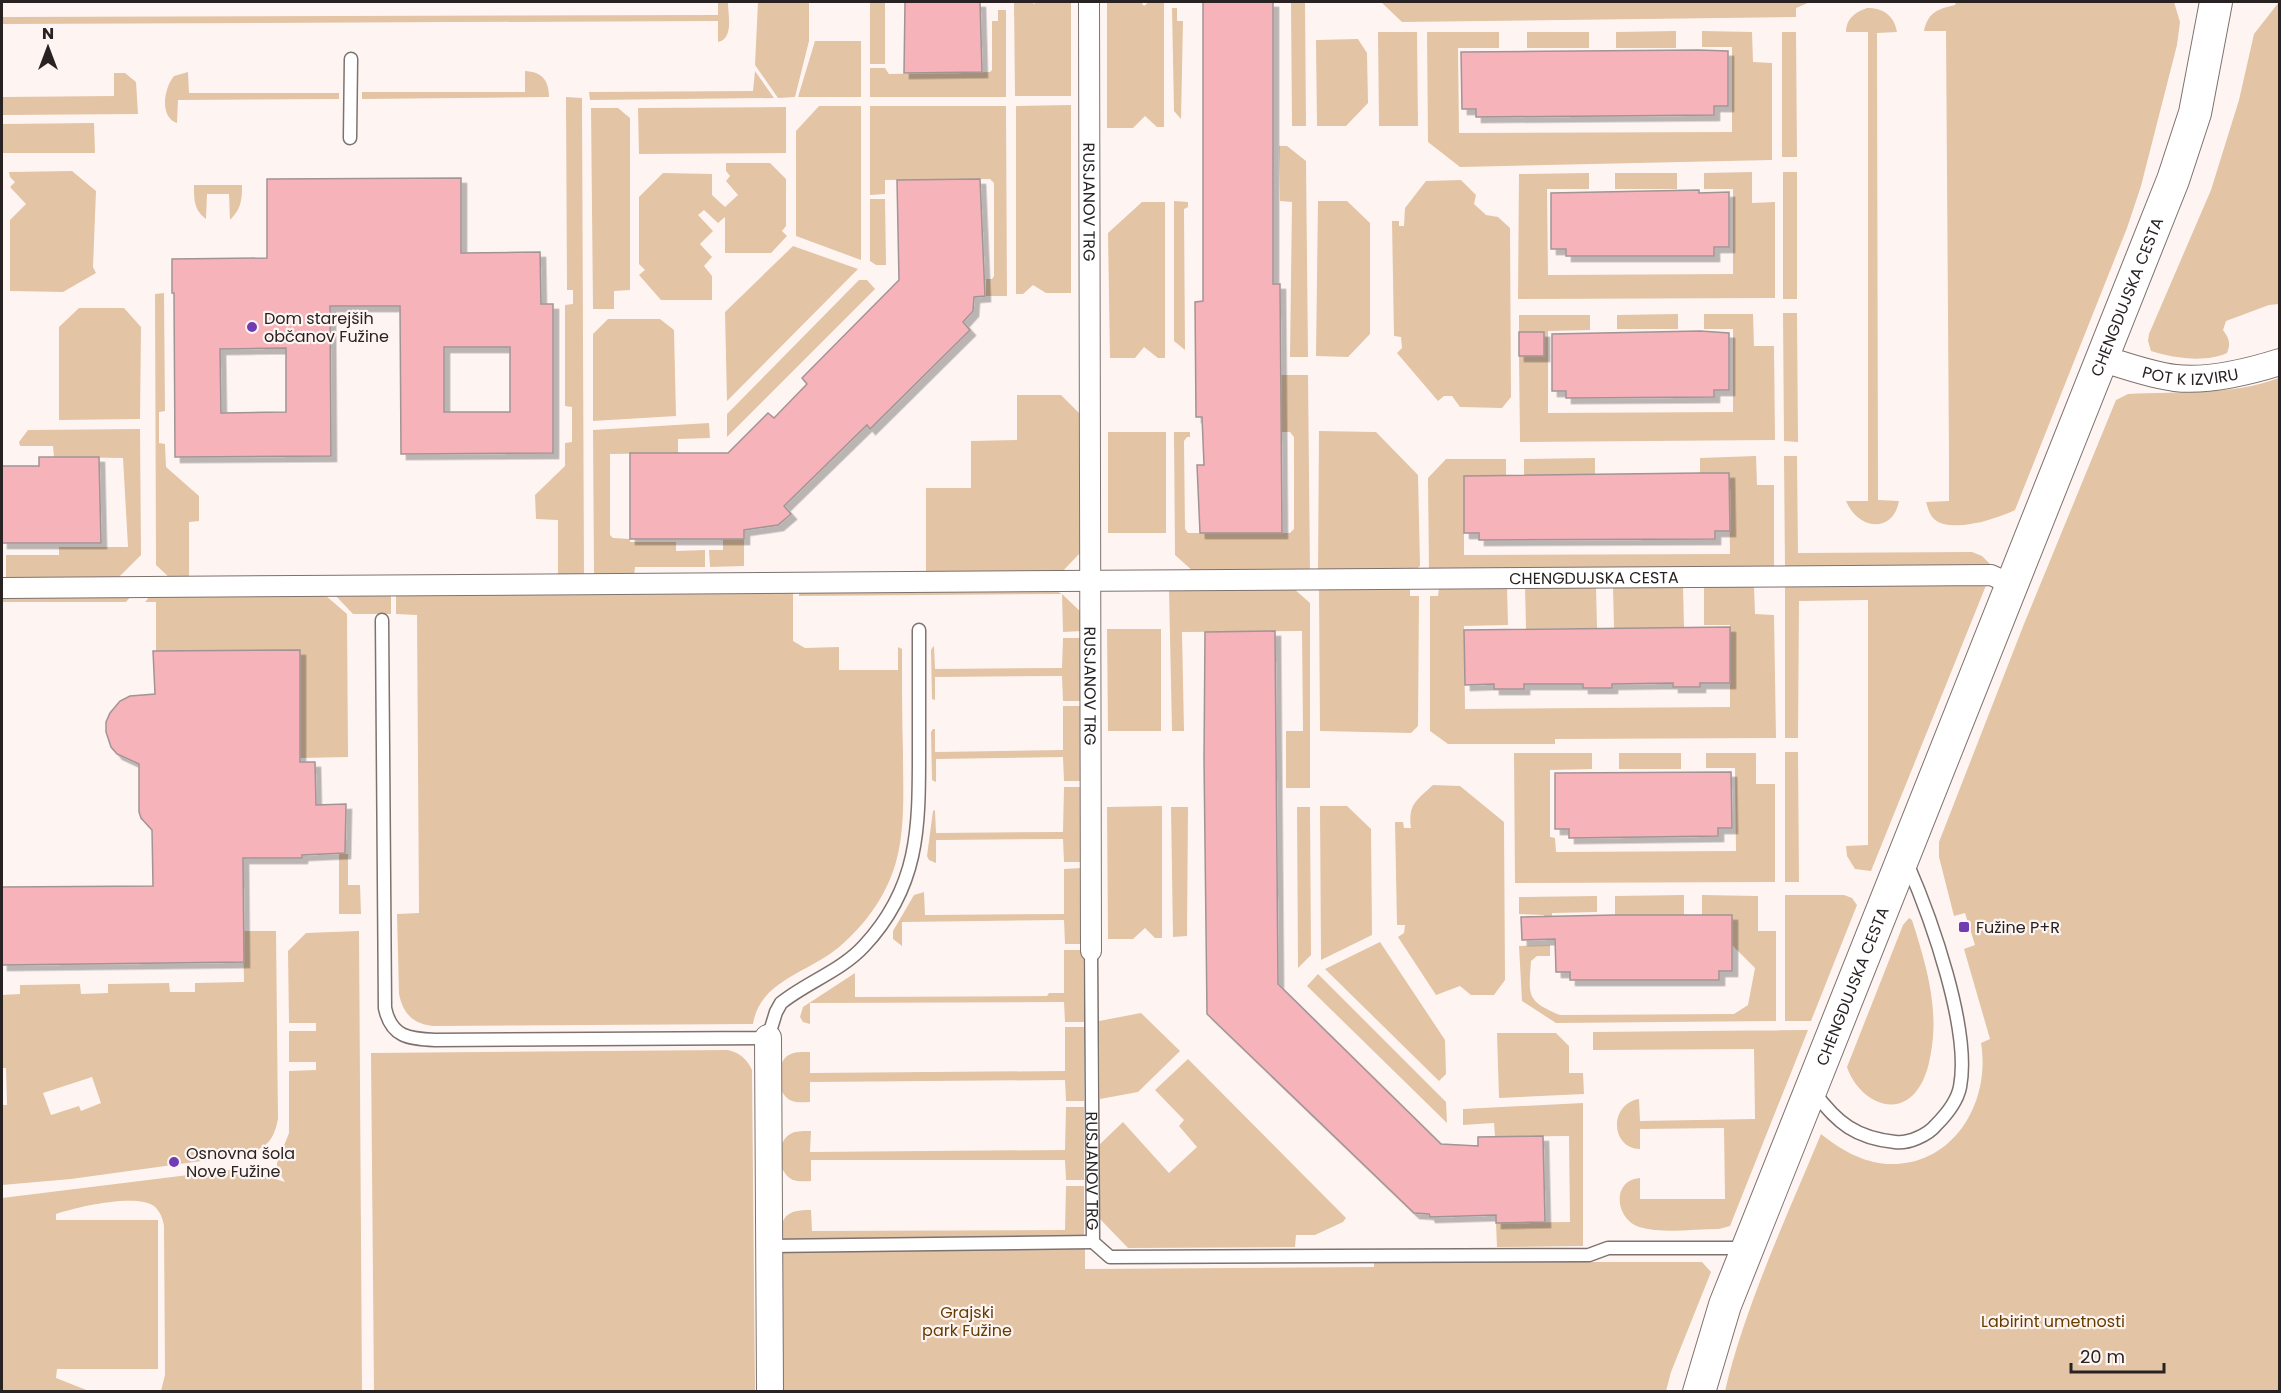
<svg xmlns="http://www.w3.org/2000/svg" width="2281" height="1393" viewBox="0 0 2281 1393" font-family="Poppins,sans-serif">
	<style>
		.green { fill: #e3c4a5; fill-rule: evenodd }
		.building { fill: #f6b3b9; stroke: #a29495; stroke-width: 1.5; fill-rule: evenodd; filter: url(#shadow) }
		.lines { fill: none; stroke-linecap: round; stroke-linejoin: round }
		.service-casing { stroke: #7e726f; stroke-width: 15 }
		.pedestrian-casing { stroke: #7e726f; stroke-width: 22 }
		.minor-casing { stroke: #7e726f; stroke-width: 28 }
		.tertiary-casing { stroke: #7e726f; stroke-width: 34 }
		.service { stroke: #fff; stroke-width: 12 }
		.pedestrian { stroke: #fff; stroke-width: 20 }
		.minor { stroke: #fff; stroke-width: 26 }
		.tertiary { stroke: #fff; stroke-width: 32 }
		.poi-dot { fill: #713bb2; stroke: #fef5f3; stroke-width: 2 }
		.labels { text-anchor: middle; stroke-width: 4.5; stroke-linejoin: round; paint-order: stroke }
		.street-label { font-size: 16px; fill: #282322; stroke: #fef5f3 }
		.poi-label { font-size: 16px; fill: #282322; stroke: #fef5f3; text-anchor: start }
		.park-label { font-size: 16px; fill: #653c00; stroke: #fef5f3 }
	</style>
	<defs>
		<filter id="shadow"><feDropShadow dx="5.5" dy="5.5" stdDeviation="0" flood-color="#0004"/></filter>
	</defs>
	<rect width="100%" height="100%" fill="#fef5f3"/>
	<!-- green -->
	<g class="green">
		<path d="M718,2h10c0,13 6,37 -10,40v-21l-716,3v-7l716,-2z"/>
		<path d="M758,2h51v39l-14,56 -17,1 -23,-33z"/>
		<rect x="870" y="2" width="15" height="62"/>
		<path d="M1014,2h17l3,2 2,-2h35v94h-56z"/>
		<path d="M1107,2h34l3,4 5,-4h15v125h-7l-12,-11 -12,12h-26z"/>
		<path d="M1291,2h14l1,124h-14z"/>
		<path d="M1381,2h429l-14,6v9l-394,5z"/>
		<path d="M1956,2h218l6,20 -3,23 -36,141 -14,42 -112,282c-18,9 -65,24 -81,9 -5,-5 -6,-11 -8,-17l23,-1v-42l-3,-428h-22c4,-19 14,-22 31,-26z"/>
		<path d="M2279,2v302l-10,1 -43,16 -3,9c6,8 8,13 4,23 -21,10 -54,5 -76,-2l-3,-10 1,-7 62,-144 28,-90 15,-66z"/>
		<path d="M1172,8h5v13h6l-2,98 -7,-8z"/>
		<path d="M1867,8c16,0 27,7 30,24l-20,1 1,467 21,1c-6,33 -41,29 -53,0h22v-469h-22c0,-13 9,-20 21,-24z"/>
		<path d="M998,10h8v87h-136v-29h15l4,6 101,-2 2,-2v-49h6z"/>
		<path d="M1676,31v17h-60v-16z"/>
		<path d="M1702,31l50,1 1,30 19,1v97l-312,7 -32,-25 -1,-110h72v16h-41l1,85 273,-1v-85h-30z"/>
		<path d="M1378,32h39l1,94h-39z"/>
		<rect x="1527" y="32" width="62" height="16"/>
		<path d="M1782,32h14l1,125h-15z"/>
		<path d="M1358,39l9,14 1,50 -22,23h-29l-1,-86z"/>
		<path d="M815,41h46v56h-63z"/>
		<path d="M525,71c17,1 24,9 24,26l-187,2v-7h163z"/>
		<path d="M755,71l19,27 -184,2 -1,-8 164,-1z"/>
		<path d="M188,72l1,21h150v6l-161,1 -1,23c-18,-6 -13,-35 -3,-47z"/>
		<path d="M114,73h11l11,9 2,32 -136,1v-18l112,-1z"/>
		<path d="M566,97l16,1 2,479 -412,3 -16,-15 -1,-271 9,-1 1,118 -6,1v31l6,1 1,23 33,29v25l-10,1v54l369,-2v-54l-22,-1 -1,-24 30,-29v-23l7,-1v-35l-7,-1v-101l8,-1v-14h-6z"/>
		<path d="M1071,105v188h-25l-13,-8 -10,9h-7v-188z"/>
		<path d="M819,106h42v154l-65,-24v-105z"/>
		<path d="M870,106h136l1,190h-21v-17h6l2,-3v-93l-4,-4 -105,1v14l-15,1z"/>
		<path d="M786,107v46l-147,1 -1,-46z"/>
		<path d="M591,108h27l12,10v172l-16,1v18h-21z"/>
		<path d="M94,123l1,30h-93v-29z"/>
		<path d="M1279,146h8l19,15 2,196h-18l2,-155 -12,-1z"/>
		<path d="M726,163h44l16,16v47l-4,5 5,5 -16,17h-46v-36l-7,6 -14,-13 -6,5 15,16 -13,13 12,13 -8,9 8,10v24h-51l-22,-25 6,-5 -6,-6v-67l24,-24 49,1v21l13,12 13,-12 -12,-14 4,-5 -4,-5z"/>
		<path d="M72,171l24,20 -3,76 3,6 -33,19 -53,-1v-71l16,-16 -16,-17 5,-5 -5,-5 -1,-5z"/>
		<path d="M1752,172v31l23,-1v96l-257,1 1,-125 70,-1v16h-42l1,86 185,-1v-85h-29v-16z"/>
		<rect x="1783" y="172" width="14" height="127"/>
		<rect x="1615" y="173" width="62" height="16"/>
		<path d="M1461,180l15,15 -2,9 12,11 12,2 12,11 1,169 -9,11 -42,-1 -8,-11h-8l-6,5 -41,-48 5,-5 -1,-11 -7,-1 -2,-115h7v5h5l1,-18 21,-27z"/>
		<path d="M194,185h48c0,16 -1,24 -12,35l-1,-26h-22l-1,25c-12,-9 -12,-19 -12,-34z"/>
		<path d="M870,199h15l1,66h-10l-6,-4z"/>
		<path d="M1174,201l14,1v5l-4,2 1,141 -11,-9z"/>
		<path d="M1318,201h29l23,22v111l-22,23 -32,-1z"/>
		<path d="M1142,202h23v156h-7l-14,-11 -9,11h-25l-2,-125z"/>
		<path d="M793,246l65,23 -131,132 -2,-89z"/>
		<path d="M859,280h8l8,9 -148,148v-23z"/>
		<path d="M79,308h45l17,19 -1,92 -81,1v-93z"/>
		<path d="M1783,313h14l1,129 -14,-1z"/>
		<path d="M1678,314v15h-61v-14z"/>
		<path d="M1704,314h49l1,32h20l1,94 -255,2 -1,-86 25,-1v-23h-25v-17h71v15l-42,1v82l185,-1v-83h-29z"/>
		<path d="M608,319h52l14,11 2,86 -83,5v-87z"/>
		<path d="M1281,375h27l2,198h-115l-20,-18 -1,-123h16v5h-3l-3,4 1,88 3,4h102l4,-4v-92l-4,-5h-9z"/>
		<path d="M2279,378v1013h-554c20,-85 62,-175 96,-257 19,15 40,28 66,30 66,3 104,-61 94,-121l9,-4 -26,-90 11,-4 -10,-32 -11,3 -15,-59v-15l85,-218 92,-224 12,-6c52,-3 102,2 151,-16z"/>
		<path d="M1017,395h44l21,21v135l-22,23h-134v-86h45v-47l46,-1z"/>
		<path d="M709,423l1,15 -32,1v14l-68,1v81l3,3 17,1v3h46v9l29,-1v17h-70l-1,9h-40l-1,-146z"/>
		<path d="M140,429l1,126 -25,25 -110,1v-26h53v-8h69l-5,-89 -69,-1 -1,-11h-33l-1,-4 9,-12z"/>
		<path d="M1319,431l57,1 42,43 2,91 -7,6h-95z"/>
		<rect x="1108" y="432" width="58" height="101"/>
		<path d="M1756,456l1,29h17v86l-345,1 -1,-94 18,-19h60v16l-42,1v79l266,-1 -1,-80h-29v-16z"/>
		<path d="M1784,456h13l1,97 174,-1 10,4 9,9 -2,4h-204z"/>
		<path d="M1595,458v17h-71v-16z"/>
		<path d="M723,539h21v27l-34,1 -1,-17h14z"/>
		<path d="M1987,583l-116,288 -16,-2 -8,-13 -1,-10 22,-1v-245l-69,1 -1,137h-13v-153z"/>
		<path d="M1683,585l1,43h-70l-1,-42z"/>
		<path d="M1704,585l50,1 1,28 19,1 2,123 -221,1v5h-107l-18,-13v-135h8l1,-9h68l1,38 -44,1 1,83 265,-2v-82h-26z"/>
		<path d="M1525,586h71l1,42 -71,1z"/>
		<path d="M1410,587v9h9l-1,130 -7,7 -91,-2 -1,-143z"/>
		<path d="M1293,588l17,15v185h-24v-57h17l-1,-100 -120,1 2,99h-12l-3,-142z"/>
		<path d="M1053,589l9,5 20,19v18l-19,1 -1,-38 -263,2v-5z"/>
		<path d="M793,591v50l12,7 34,-1v23h59v-23l4,2c0,35 0,70 1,105 0,45 4,93 -17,134 -11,23 -29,44 -48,60 -31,25 -78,33 -85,76l-318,2c-21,-1 -32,-12 -36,-32l-2,-80 22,-1 -2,-298 -21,-1v-20z"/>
		<path d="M391,594v20h-38l-18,-19z"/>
		<path d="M325,595l22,19 1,143 -48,1v-108l-144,1v-49h-11l5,-6z"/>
		<path d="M131,596l-5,6h-124v-5z"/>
		<path d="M1107,629h54v102h-53z"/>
		<path d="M1063,638h19l1,63h-20l-1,-25 -127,1v23l-3,-1 -1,-49 2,-3 1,-1 1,23 127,-1z"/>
		<path d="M1063,706h19l1,75h-19l-1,-24 -127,2v23l-4,-2 -1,-48 2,-3h2v23l128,-2z"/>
		<path d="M1785,752h13l1,130h-14z"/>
		<path d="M1514,753h78v16l-42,1v67l5,1 1,14 180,-1 -1,-83h-29v-15h50v31h19v98l-260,1z"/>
		<rect x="1619" y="753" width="62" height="16"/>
		<path d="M1433,785l27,1 44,36 1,158 -11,15h-23l-11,-9 -24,9 -38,-58 6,-4 1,-8h-8l-2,-103h8l1,6h7c-3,-24 5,-27 22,-43z"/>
		<path d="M1064,787h19l-1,75h-18l-1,-23 -127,1v23l-7,-3 -2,-4 6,-45 2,-1 1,23 127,-1z"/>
		<path d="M1162,806v132h-7l-10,-10 -12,11h-25l-1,-132z"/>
		<path d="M1320,806h27l24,23 1,106 -51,25z"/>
		<path d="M1171,807h17l-1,129 -14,1z"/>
		<path d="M1297,807h13l1,148 -13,13z"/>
		<path d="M339,854h9v31h12l1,29h-22z"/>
		<path d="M1082,868l1,76h-18l-1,-24 -162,2v24l-9,-7v-8l21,-36 10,-3 1,23 139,-1v-45z"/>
		<path d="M1684,895v20l-69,1v-20z"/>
		<path d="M1702,895l56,1v35h18v90l-220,2 -34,-22 -3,-55 31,-1v11h-13l-6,5c-2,33 -6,40 29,54l174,-1 14,-9 7,-37 -53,-53z"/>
		<path d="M1785,895h59l8,3 5,7 -46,116h-26z"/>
		<path d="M1597,896v16l-45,1v27h-7l-1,-25 -25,-1v-17z"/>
		<path d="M1909,918l3,2c13,41 26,83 20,126 -2,14 -5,29 -12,40 -22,36 -62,14 -73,-19l56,-142z"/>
		<path d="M243,931h33l2,188c-5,24 -12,28 -33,36l-174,24 -69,6v-80h5l-1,-37h-4v-73l18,-1v-9l60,-1 1,10 27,-1v-9l61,-1 1,9h25v-9l49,-1zM92,1077l9,26 -20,8 -2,-5 -28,9 -8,-22z"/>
		<path d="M359,931l3,460h-201l4,-16 -1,-149c-1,-7 -4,-15 -10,-20 -17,-13 -78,1 -98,8v6h102v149h-101l-1,9 33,13h-87v-193l235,-29 1,6 29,1 18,6 -8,-13v-6l12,-30v-62l27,-1v-8h-27v-31h27v-8h-27l-1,-72 18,-18z"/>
		<path d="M1380,942l65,98 1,34 -7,7 -114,-112z"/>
		<path d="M1064,950h19l1,72h-19l-1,-20 -254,1v21l-7,-2 -3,-5 3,-10 52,-34v24l192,-1 2,-3h15z"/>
		<path d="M1318,974l128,128 1,21 -140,-137z"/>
		<path d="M1141,1013l39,38 -42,41 -38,7 -1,-78z"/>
		<path d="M1065,1027h19v74h-18l-1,-21 -255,2v20c-6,0 -13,1 -18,-1 -16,-6 -17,-35 -5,-45 7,-5 15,-4 23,-4v21l255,-2z"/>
		<path d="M1808,1030l-78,196 -11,3c-25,0 -56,5 -80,-2 -24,-8 -28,-47 1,-49v21h85l-1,-71 -84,1v20c-30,-1 -31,-45 -1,-50l1,22 115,-2 -1,-70 -161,1v-18z"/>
		<path d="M1497,1033h59l13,13v27h14l1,21 -85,4z"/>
		<path d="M728,1050c12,3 19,9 24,20l3,321h-381l-3,-338z"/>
		<path d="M1188,1059l158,159 -3,4 -28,13h-19l-1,12 -167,1 -28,-29 -1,-74 24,-23 46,51 28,-26 -18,-21 5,-6 -29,-30z"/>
		<path d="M1583,1103v143l-86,1 -1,-24 74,-1 -1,-86 -74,1 -1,-14 -31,2v-16z"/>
		<path d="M1066,1107h18v73h-18l-1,-20h-254v21c-6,0 -12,1 -18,-1 -17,-8 -18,-39 -1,-47 5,-2 13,-2 19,-2l-1,21 255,-2z"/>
		<path d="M1066,1186h18v52l-304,2c1,-24 6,-30 31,-30l1,21 253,-1z"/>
		<path d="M1085,1249v20l289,-2v-5h328l9,10 -40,100 -5,19 -885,1 -1,-142z"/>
	</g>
	<!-- building -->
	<g class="building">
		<path d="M905,2h75l2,70 -78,1z"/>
		<path d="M1203,2h70v282h7l2,249h-82l-3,-68h7l-2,-48h-6l-1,-115 8,-1z"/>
		<path d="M1698,50l30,1v55h-14v9l-238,2v-8h-14l-1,-57z"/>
		<path d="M461,178v75l79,-1 1,52h12v149l-152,1 -1,-148h-70l1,150 -156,1 -1,-164h-2v-34l95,-1v-79zM444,347h66v65h-66zM286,348v64l-65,1 -1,-64z"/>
		<path d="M980,179l5,117 -11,1 -1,14 -10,11 7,8 -100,99 -3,-4 -83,81 7,8 -13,11 -34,5v9h-114v-86h98l40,-40 6,5 33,-34 -5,-6 97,-98 -2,-100z"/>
		<path d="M1699,190v3l30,-1v55h-15v9h-148v-7h-15v-56z"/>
		<path d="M1700,331l29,2v57h-15v7l-148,1v-7h-14v-57z"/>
		<rect x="1519" y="332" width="25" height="24"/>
		<path d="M39,457h60l2,86h-99v-77h37z"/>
		<path d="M1700,473h29l1,58h-15v8l-236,1v-7h-15v-57z"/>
		<path d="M1730,627v56h-30v4h-27v-4l-61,1v4h-29v-4h-59v5h-30v-5l-29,1 -1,-55z"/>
		<path d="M1275,631l3,353 163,160 37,2v-9l65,-1 2,86 -49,1v-8l-66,2 -1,-3 -15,-1 -207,-199 -3,-254 1,-128z"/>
		<path d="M300,650v112h15l1,43 30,-1 -1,49 -43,2v3h-59l1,104 -242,3v-78l151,-1 -1,-56 -11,-12 -2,-6v-48l-22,-10 -6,-7 -5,-15v-10l4,-9 10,-12 10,-5 25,-2 -2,-43z"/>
		<path d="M1731,772l1,56h-14v8l-149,2v-9h-14v-56z"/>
		<path d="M1615,915h117v56h-13v9h-149v-8h-14l-1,-33 -33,1 -1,-23z"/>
	</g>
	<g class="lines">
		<defs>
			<g id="service">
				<path d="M350,138l1,-79"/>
				<path d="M382,620l3,388c6,29 24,31 50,32l333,-2 8,-26 5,-9c26,-21 60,-32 83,-57 56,-60 55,-120 55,-197 0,-40 0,-79 0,-119"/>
				<path id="s1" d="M1091,951l2,291 17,15 479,-2 19,-7h139"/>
				<path d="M1814,1092c23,31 42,46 81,50 13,2 33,-7 41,-17 10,-10 21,-23 24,-38 11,-58 -29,-169 -53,-224"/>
				<path d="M769,1246l324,-4"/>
			</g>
			<g id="pedestrian">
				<path id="s2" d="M1089,2l2,949"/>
				<path id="s3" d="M2,588l1989,-13 22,10"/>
			</g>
			<g id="minor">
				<path id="s4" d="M2103,359c24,7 47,16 72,19 34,4 73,-6 105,-16"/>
				<path d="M768,1038l2,354"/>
			</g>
			<g id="tertiary">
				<path id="s5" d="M1699,1392l26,-87 448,-1125 22,-67 21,-111"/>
			</g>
		</defs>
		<!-- service casing -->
		<use href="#service" class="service-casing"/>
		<!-- pedestrian casing -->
		<use href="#pedestrian" class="pedestrian-casing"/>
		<!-- minor casing -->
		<use href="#minor" class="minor-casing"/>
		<!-- tertiary casing -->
		<use href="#tertiary" class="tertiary-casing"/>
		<!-- service -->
		<use href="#service" class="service"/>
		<!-- pedestrian -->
		<use href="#pedestrian" class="pedestrian"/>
		<!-- minor -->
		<use href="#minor" class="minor"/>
		<!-- tertiary -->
		<use href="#tertiary" class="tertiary"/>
	</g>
	<!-- markers -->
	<g class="poi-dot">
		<circle cx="252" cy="327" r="6"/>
		<rect x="1958" y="921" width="12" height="12" rx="3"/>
		<circle cx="174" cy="1162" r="6"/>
	</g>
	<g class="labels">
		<!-- street labels -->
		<g class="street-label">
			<text dy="6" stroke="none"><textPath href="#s2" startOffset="200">RUSJANOV TRG</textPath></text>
			<text dy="6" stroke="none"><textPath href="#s5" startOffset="1176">CHENGDUJSKA CESTA</textPath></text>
			<text dy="6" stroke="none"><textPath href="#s4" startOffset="90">POT K IZVIRU</textPath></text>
			<text dy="6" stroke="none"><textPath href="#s3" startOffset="1592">CHENGDUJSKA CESTA</textPath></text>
			<text dy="6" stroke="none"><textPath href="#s2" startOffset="684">RUSJANOV TRG</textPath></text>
			<text dy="6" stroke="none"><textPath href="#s5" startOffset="434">CHENGDUJSKA CESTA</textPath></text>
			<text dy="6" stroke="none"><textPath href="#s1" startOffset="220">RUSJANOV TRG</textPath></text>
		</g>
		<!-- poi labels -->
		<g class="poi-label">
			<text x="264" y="324">Dom starejših<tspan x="264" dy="18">občanov Fužine</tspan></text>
			<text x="1976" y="933">Fužine P+R</text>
			<text x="186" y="1159">Osnovna šola<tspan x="186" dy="18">Nove Fužine</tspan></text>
		</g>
		<!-- park labels -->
		<g class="park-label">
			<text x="967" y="1318">Grajski<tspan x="967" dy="18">park Fužine</tspan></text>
			<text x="2053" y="1327">Labirint umetnosti</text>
		</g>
	</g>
	<!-- border -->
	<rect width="2281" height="1393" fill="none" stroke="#282322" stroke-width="6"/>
	<!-- north arrow -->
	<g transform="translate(48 48)" stroke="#fef5f3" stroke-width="4.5" paint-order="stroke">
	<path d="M0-4.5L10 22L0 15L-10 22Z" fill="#282322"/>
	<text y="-9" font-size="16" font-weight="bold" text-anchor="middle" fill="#282322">N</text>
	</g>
	<!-- scale -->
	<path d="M2071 1363v9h93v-9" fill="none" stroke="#282322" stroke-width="3"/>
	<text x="2080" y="1363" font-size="18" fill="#282322" stroke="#fef5f3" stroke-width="4.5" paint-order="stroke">20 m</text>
</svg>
